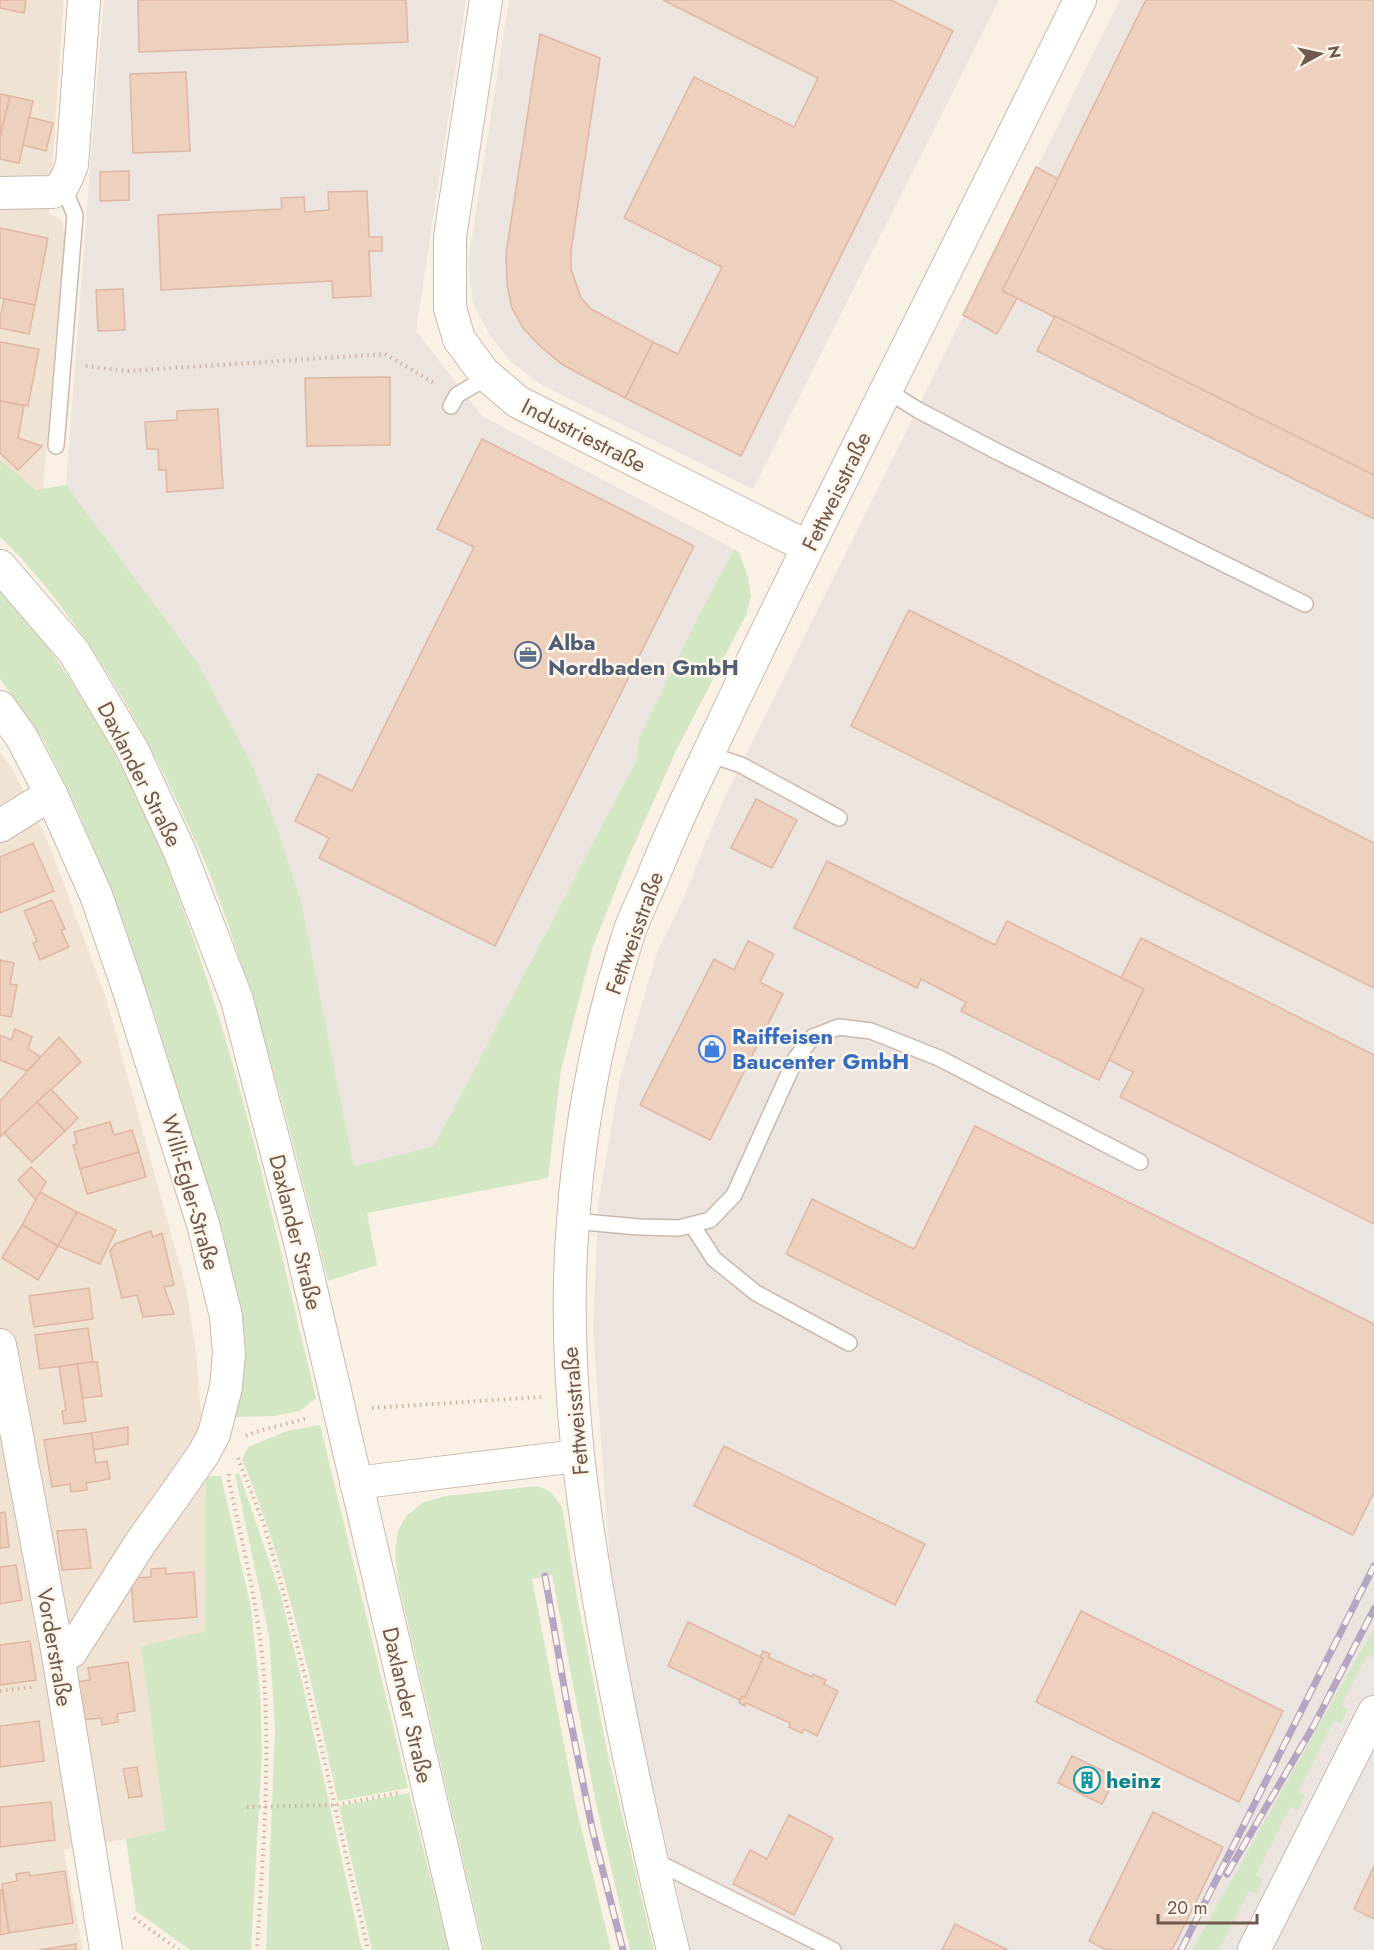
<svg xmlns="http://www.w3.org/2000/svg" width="1374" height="1950" viewBox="0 0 1374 1950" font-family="Jost,sans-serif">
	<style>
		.residential { fill: #f1e3d4 }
		.industrial { fill: #ebe4df }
		.green { fill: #d4e7c5 }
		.building { fill: #eed0bf; stroke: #dfb6a1; stroke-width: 1.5 }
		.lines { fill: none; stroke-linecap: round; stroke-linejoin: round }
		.lane-casing { stroke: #cbb9ac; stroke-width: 18 }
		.street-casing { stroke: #cbb9ac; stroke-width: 34 }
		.path { stroke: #d2b3a2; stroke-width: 4; stroke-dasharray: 1.5 4.5; stroke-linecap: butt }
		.lane { stroke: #fff; stroke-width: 15 }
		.street { stroke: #fff; stroke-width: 32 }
		.rail-casing { stroke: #b4a5c3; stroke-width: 7 }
		.rail { stroke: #fef6eb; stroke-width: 4.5; stroke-dasharray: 14; stroke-linecap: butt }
		.labels { text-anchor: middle; stroke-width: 5; stroke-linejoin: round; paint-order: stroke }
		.street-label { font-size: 22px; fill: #71584c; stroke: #fef6eb }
		.service-label { font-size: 22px; font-weight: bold; fill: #4e5e75; stroke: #fef6eb; text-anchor: start }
		.shop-label { font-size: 22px; font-weight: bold; fill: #366cbe; stroke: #fef6eb; text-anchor: start }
		.culture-label { font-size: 22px; font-weight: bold; fill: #0d838f; stroke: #fef6eb; text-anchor: start }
	</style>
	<rect width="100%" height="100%" fill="#faf1e5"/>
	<!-- residential -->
	<g class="residential">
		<path d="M0,0h64l-15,213 12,7 4,12 -22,257 -7,1 -36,-28z"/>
		<path d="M0,752l13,18 36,74 57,154 80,290 10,64 10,125v154l-65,15 24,184 -39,9 -62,11 19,100h-83z"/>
	</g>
	<!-- industrial -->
	<g class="industrial">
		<path d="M104,0h362l-50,331 66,85 252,133 -39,74 -56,115 -2,21 -203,387 -80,20 -52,-261 -104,-242 -132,-178 24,-317z"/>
		<path d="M509,0h490l-246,489 -211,-104 -32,-24 -21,-27 -16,-31 -5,-40z"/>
		<path d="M1120,0h254v1950h-683l-58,-247 -22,-125 -18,-250 6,-128 21,-122 37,-125 27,-56 21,-53 21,-49z"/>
	</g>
	<!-- green -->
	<g class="green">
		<path d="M0,460l36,30 30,-5 132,178 55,104 24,61 25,77 52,261 80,-20 203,-387 2,-21 56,-115 39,-74 5,3 9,25 3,19 -5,19 -70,136 -48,107 -36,91 -31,121 -13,108 -181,35 10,52 -49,16c-34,-136 -68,-273 -117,-404 -7,-19 -16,-36 -24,-54 -26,-57 -54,-111 -88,-163 -29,-43 -61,-87 -99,-123z"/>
		<path d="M0,589c31,32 61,75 84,113 20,33 40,67 57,102 20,40 36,89 51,131 53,151 86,308 124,463l-16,13 -26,5 -44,1 -23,-230 -51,-169 -40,-117 -41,-97 -31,-63 -44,-62z"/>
		<path d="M320,1425l88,363 -70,13c-26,-115 -50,-232 -96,-342l6,-12 39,-16z"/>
		<path d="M239,1473l42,123 22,90 59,264h-96l9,-221 -6,-93 -34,-162z"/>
		<path d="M214,1476h7l30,132 9,84 2,60 -11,198h-61l-54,-39 -10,-72 39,-9 -24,-184 65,-15v-154z"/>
		<path d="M538,1486l13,6 11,15 15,90 30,154 47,199h-24l-35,-151 -43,-224 -20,4 44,227 35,144h-127l-86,-369 -3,-30 3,-20 8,-15 16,-13 23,-7z"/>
		<path d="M1374,1628v30l-7,-3 -26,50 7,4 -8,15 -6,-3 -36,71 7,4 -7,14 -8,-3 -34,68 7,4 -7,15 -7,-3 -30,59h-27z"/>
		<path d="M409,1793l40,157h-77l-33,-144z"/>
	</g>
	<!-- building -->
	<g class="building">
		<path d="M0,0h26l-2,13 -24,-5z"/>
		<path d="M138,0h268l2,42 -269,10z"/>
		<path d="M663,0h228l62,31 -212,425 -116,-58 28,-56 25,12 44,-87 -98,-49 70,-141 100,50 24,-49z"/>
		<path d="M1146,0h228v475l-372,-184z"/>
		<path d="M540,34l60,24 -29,193v18l10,29 10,11 62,33 -28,56 -62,-33 -22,-18 -18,-19 -11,-20 -5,-23 -1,-31z"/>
		<path d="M186,72l4,79 -57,2 -3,-79z"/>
		<path d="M0,94l10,2 -10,41z"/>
		<path d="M10,96l23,5 -14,62 -19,-4v-22z"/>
		<path d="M29,117l24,6 -7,28 -23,-6z"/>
		<path d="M1036,167l22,12 -56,112 15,7 -20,36 -34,-19z"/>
		<path d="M129,171v29l-29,1v-29z"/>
		<path d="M367,191l2,46h13v14h-13l2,45 -38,2 -1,-17 -171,9 -3,-75 124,-6 -1,-11 23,-1 1,15 24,-2 -1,-18z"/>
		<path d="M0,228l48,10 -13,67 -35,-7z"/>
		<path d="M123,289l2,41 -27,1 -2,-41z"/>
		<path d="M4,299l31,6 -6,29 -29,-6v-14h1z"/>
		<path d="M1055,316l319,159v44l-337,-168z"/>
		<path d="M0,342l39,7 -11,57 -28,-5z"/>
		<path d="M390,377v68l-83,1 -2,-68z"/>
		<path d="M0,401l24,5 -6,32 24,8 -24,24 -18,-17z"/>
		<path d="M218,409l5,79 -56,4 -1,-22h-7l-1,-21h-11l-2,-27 32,-2v-9z"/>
		<path d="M482,439l212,107 -199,400 -176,-88 10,-20 -34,-17 23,-47 34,17 122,-244 -37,-18z"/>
		<path d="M909,610l465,233v145l-523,-262z"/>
		<path d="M756,799l41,21 -25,48 -41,-20z"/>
		<path d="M33,843l21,48 -54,22v-56z"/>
		<path d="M827,861l168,84 12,-24 137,68 -45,91 -138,-69 5,-9 -45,-23 -4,9 -123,-60z"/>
		<path d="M52,900l13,29 -4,1 8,17 -29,13 -7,-17 4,-2 -13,-30z"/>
		<path d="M1141,938l233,117v169l-254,-127 13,-25 -24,-12 35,-71 -23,-11z"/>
		<path d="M748,941l26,13 -14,28 23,12 -73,146 -70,-35 74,-146 20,11z"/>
		<path d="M0,960l14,3 -4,21 7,1 -6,32 -11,-2z"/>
		<path d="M15,1029l17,8 -4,12 13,8 -14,14 -27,-11v-25l11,5z"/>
		<path d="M59,1037l22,25 -81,75v-36z"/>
		<path d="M51,1089l27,29 -13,13 -28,-29z"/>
		<path d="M37,1102l28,29 -33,31 -28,-29z"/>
		<path d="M110,1122l4,13 18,-5 7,22 -59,17 -7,-24 4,-1 -3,-12z"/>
		<path d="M975,1126l399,198v168l-21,43 -567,-281 26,-55 102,50z"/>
		<path d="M139,1152l7,25 -59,17 -7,-25z"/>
		<path d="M31,1167l15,15 -10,18 -18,-20z"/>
		<path d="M40,1192l37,20 -19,34 -36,-21z"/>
		<path d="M77,1212l39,18 -16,34 -42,-18z"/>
		<path d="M22,1225l36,21 -20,34 -36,-22z"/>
		<path d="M151,1231l2,6 9,-4 12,52 -10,2 10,27 -31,3 -6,-22 -15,3 -12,-47 5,-7z"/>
		<path d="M89,1288l4,31 -59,8 -5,-31z"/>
		<path d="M88,1328l5,34 -53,7 -5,-34z"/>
		<path d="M93,1362h4l5,34 -19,2 -6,-34z"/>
		<path d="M77,1364l9,57 -22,3 -2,-13 4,-1 -7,-43z"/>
		<path d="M128,1427v17l-34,6 -3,-17z"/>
		<path d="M91,1433l5,30 11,-2 3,18 -24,4 1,7 -16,2 -1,-8 -18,3 -8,-47z"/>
		<path d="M724,1446l201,98 -30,61 -201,-99z"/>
		<path d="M5,1512l4,35 -9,1v-35z"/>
		<path d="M86,1529l5,39 -29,2 -5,-39z"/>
		<path d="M16,1565l6,35 -22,4v-37z"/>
		<path d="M166,1568v6l28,-2 3,45 -63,5 -3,-44 20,-1v-8z"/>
		<path d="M1081,1611l202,100 -44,91 -203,-100z"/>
		<path d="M688,1622l75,36 -18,39 -3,-1 -2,4 -72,-34z"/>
		<path d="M30,1641l6,39 -36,5v-40z"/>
		<path d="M763,1651l7,3 -2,3 44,20 1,-3 13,6 -2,4 14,7 -21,45 -13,-7 -2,4 -13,-6 1,-4 -44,-20 -1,3 -6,-3 3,-7 3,1 18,-39 -3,-1z"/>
		<path d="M128,1662l7,49 -18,3 1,8 -16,3 -1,-7 -19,2 -6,-38 14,-2 -2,-12z"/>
		<path d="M39,1721l5,40 -44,6v-41z"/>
		<path d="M1072,1756l44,21 -14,27 -44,-21z"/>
		<path d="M137,1767l5,29 -13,2 -6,-29z"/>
		<path d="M51,1802l4,38 -55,7v-40z"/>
		<path d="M1153,1812l70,35 -51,103h-66l-17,-9z"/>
		<path d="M789,1815l44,23 -39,77 -61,-31 17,-34 17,9z"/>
		<path d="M1374,1866v53l-20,-10z"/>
		<path d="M65,1871l8,52 -64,10 -7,-49 15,-3 -1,-7 13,-2 1,4z"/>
		<path d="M0,1890h2l7,43 -9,2z"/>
		<path d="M955,1924l53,26h-66z"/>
		<path d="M76,1944v6h-37z"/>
	</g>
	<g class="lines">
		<defs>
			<g id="lane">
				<path d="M886,390l32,20 80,42 307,152"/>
				<path d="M451,406l6,-11 31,-18"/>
				<path d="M56,446l19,-231 -12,-29"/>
				<path d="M708,754l33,11 98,53"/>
				<path d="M573,1221l66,6 40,1 31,-8 24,-25 62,-137 17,-21 26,-10 32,4 68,27 201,104"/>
				<path d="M692,1225l22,34 42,34 93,50"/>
				<path d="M653,1860l180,90"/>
			</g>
			<g id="street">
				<path d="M486,0l-36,237v71l9,31 25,34 34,29 290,145"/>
				<path d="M0,193l53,-1 10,-6 9,-21 12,-165"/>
				<path d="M0,566l74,86 59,99 47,101 57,148 63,242 166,708"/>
				<path d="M0,707l22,31 29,56 45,101 30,87 77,242 23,92 3,38 -3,33 -12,47 -10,19 -32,46 -31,43 -70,110 -13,3"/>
				<path d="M0,826l51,-32"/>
				<path d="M0,1345l58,310 48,295"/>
				<path d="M356,1483l221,-27"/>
				<path d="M673,1950c-23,-94 -44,-189 -62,-284 -28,-147 -50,-295 -38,-445 7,-97 25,-192 55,-285 6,-19 16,-38 24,-57 16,-39 33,-77 51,-114 38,-82 78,-163 118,-244 86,-173 173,-347 259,-521"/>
				<path d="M1254,1950l120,-238"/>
			</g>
		</defs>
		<!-- lane casing -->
		<use href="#lane" class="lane-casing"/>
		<!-- street casing -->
		<use href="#street" class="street-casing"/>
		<!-- path -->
		<g class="path">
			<path d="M86,366l41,5 258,-17 51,30"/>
			<path d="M372,1408l169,-11"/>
			<path d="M246,1436l9,-4 53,-14"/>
			<path d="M238,1458l25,64 17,57 24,93 64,278"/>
			<path d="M229,1474v7c13,60 28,121 34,183 8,95 0,191 -6,286"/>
			<path d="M0,1691l32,-4"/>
			<path d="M247,1807l88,-2 63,-12"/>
			<path d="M134,1918l45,32"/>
		</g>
		<!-- lane -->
		<use href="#lane" class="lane"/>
		<!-- street -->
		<use href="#street" class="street"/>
		<defs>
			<g id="rail">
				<path d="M545,1576l21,122 26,130 31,122"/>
				<path d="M1227,1874l87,-149 60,-116"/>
				<path d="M1181,1950l193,-384"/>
			</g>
		</defs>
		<!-- rail casing -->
		<use href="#rail" class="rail-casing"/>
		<!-- rail -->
		<use href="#rail" class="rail"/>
	</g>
	<!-- icons -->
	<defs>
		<symbol id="office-ring" viewBox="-11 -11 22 22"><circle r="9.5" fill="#fef6eb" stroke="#5c6f8a" stroke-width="1.5"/><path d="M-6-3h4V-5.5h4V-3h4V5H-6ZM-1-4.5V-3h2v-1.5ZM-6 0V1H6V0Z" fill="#5c6f8a"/></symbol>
		<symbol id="shop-ring" viewBox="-11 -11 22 22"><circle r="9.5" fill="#fef6eb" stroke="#3f7fe0" stroke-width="1.5"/><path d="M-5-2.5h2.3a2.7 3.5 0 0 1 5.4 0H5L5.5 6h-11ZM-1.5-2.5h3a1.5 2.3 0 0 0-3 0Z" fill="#3f7fe0"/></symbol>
		<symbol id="building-ring" viewBox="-11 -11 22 22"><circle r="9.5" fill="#fef6eb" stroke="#0f9aa8" stroke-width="1.5"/><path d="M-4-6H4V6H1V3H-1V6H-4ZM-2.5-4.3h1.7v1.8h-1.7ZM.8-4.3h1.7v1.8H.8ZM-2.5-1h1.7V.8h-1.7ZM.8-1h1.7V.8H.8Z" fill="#0f9aa8"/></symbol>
	</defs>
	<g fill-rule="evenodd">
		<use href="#office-ring" x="513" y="640" width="30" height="30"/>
		<use href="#shop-ring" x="697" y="1034" width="30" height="30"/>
		<use href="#building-ring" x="1072" y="1765" width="30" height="30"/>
	</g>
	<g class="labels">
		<!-- street labels -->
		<g class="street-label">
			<text transform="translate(584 435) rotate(27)" y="8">Industriestraße</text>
			<text transform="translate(836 491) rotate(-64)" y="8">Fettweisstraße</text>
			<text transform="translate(140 774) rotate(63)" y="8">Daxlander Straße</text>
			<text transform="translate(634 933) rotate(-70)" y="8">Fettweisstraße</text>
			<text transform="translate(191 1192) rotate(74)" y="8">Willi-Egler-Straße</text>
			<text transform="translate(296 1232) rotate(76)" y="8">Daxlander Straße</text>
			<text transform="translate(575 1411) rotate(-95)" y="8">Fettweisstraße</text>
			<text transform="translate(55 1647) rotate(80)" y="8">Vorderstraße</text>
			<text transform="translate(408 1705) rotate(77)" y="8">Daxlander Straße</text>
		</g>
		<!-- service labels -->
		<g class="service-label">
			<text x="548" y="650">Alba<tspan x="548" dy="25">Nordbaden GmbH</tspan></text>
		</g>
		<!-- shop labels -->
		<g class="shop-label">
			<text x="732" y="1044">Raiffeisen<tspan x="732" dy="25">Baucenter GmbH</tspan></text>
		</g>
		<!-- culture labels -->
		<g class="culture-label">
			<text x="1106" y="1788">heinz</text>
		</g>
	</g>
	<!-- north arrow -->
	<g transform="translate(1320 54) rotate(82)" stroke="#fef6eb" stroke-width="4.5" paint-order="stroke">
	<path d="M0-4.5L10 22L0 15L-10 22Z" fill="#71584c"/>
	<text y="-9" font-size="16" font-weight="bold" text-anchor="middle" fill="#71584c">N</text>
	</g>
	<!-- scale -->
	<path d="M1158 1914v9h99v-9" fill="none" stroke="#71584c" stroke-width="3"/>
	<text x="1167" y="1914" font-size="18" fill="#71584c" stroke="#fef6eb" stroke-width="4.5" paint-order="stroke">20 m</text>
</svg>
